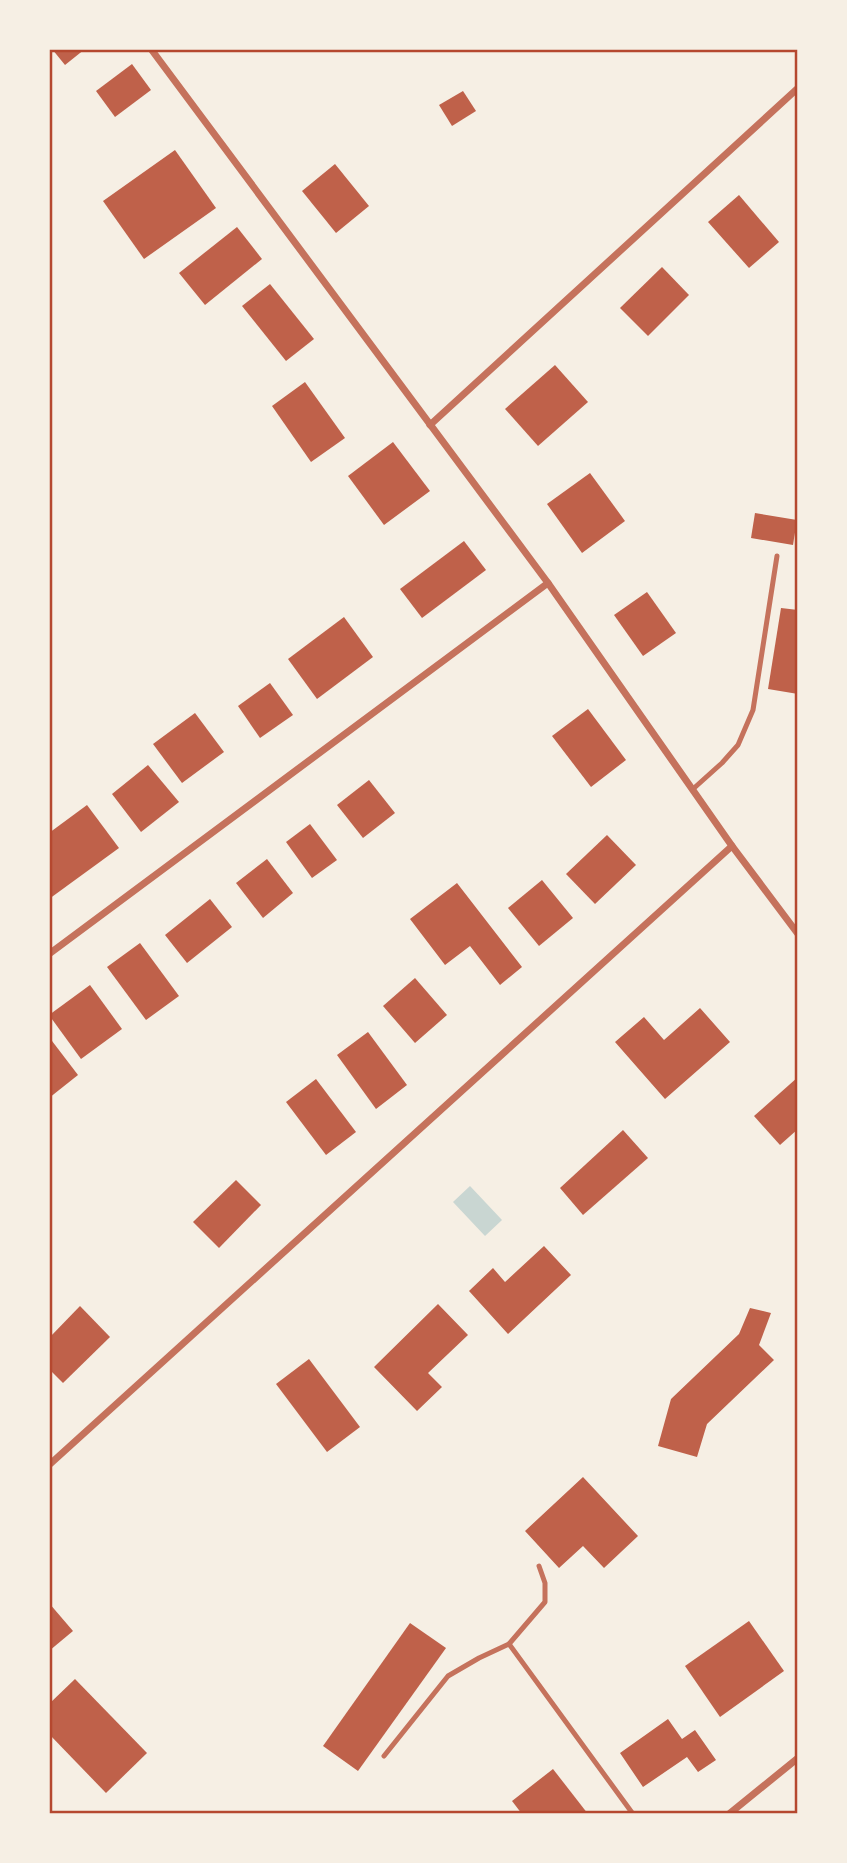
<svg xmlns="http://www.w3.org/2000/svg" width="847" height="1863" viewBox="0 0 847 1863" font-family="'IBM Plex Sans',sans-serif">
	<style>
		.water { fill: #c9d6d2 }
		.building { fill: #bf614a }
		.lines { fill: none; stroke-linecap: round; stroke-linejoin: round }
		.service { stroke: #c5725c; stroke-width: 5 }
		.minor { stroke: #c5725c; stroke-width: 7 }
		.neatline { fill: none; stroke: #b5482f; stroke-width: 2.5 }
	</style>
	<rect width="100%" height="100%" fill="#f6efe4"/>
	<!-- water -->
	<path class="water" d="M470,1186l32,34 -17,16 -32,-34z"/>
	<!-- building -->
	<g class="building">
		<path d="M52,49h33l-20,16z"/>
		<path d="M132,64l19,26 -36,27 -19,-26z"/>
		<path d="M463,91l13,20 -24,15 -13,-21z"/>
		<path d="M175,150l41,58 -72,51 -41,-58z"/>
		<path d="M335,164l34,42 -33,27 -34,-42z"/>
		<path d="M739,195l40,47 -30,26 -41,-46z"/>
		<path d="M237,227l25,32 -57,46 -26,-32z"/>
		<path d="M662,267l27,28 -41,41 -28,-28z"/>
		<path d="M270,284l44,55 -28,22 -44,-55z"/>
		<path d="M555,365l33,37 -50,44 -33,-37z"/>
		<path d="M305,382l40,56 -34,24 -39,-56z"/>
		<path d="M393,442l37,49 -46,34 -36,-49z"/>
		<path d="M590,473l35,48 -43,32 -35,-49z"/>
		<path d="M755,513l42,7 -4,25 -42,-7z"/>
		<path d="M464,541l22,29 -64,48 -22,-29z"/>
		<path d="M647,592l29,41 -33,23 -29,-41z"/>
		<path d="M781,608l17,2v84l-30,-5z"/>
		<path d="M344,617l29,40 -56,42 -29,-40z"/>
		<path d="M270,683l23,32 -33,23 -22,-32z"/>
		<path d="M588,709l38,51 -35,27 -39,-51z"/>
		<path d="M195,713l29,39 -42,31 -29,-39z"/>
		<path d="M148,765l31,37 -38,30 -29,-38z"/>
		<path d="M369,780l26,33 -32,25 -26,-33z"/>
		<path d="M87,805l32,43 -70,51v-66z"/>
		<path d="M310,824l27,36 -25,18 -26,-36z"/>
		<path d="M607,835l29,30 -41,39 -29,-30z"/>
		<path d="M267,859l26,34 -30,25 -27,-35z"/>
		<path d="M542,880l31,38 -34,28 -31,-38z"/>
		<path d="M457,883l65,84 -22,18 -30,-39 -25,19 -35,-46z"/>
		<path d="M210,899l22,28 -45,36 -22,-28z"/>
		<path d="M140,943l39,53 -33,24 -39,-53z"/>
		<path d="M415,978l32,37 -32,28 -32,-37z"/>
		<path d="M90,985l32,44 -41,30 -32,-44z"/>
		<path d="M700,1008l30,34 -65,57 -50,-57 29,-25 20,23z"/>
		<path d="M368,1032l39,53 -31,24 -39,-54z"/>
		<path d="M49,1037l29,38 -29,23z"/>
		<path d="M798,1077v52l-18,16 -26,-29z"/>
		<path d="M316,1079l40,53 -30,23 -40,-53z"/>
		<path d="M623,1130l25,28 -65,57 -23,-27z"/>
		<path d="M236,1180l25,25 -42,43 -26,-26z"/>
		<path d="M544,1246l27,29 -63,59 -39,-43 24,-23 12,14z"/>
		<path d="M438,1304l30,31 -40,38 14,14 -25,24 -43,-44z"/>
		<path d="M80,1306l30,31 -47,46 -14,-14v-31z"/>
		<path d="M750,1308l21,5 -12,32 15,15 -67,64 -10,33 -39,-11 13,-47 68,-65z"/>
		<path d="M309,1359l51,68 -33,25 -51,-68z"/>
		<path d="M583,1477l55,59 -34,32 -21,-22 -24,22 -34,-37z"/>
		<path d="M49,1603l24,28 -24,20z"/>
		<path d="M749,1621l35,50 -64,46 -35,-51z"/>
		<path d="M410,1623l36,25 -88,123 -35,-25z"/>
		<path d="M75,1679l72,74 -41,40 -57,-59v-30z"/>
		<path d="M668,1719l14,20 13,-9 21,30 -18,12 -11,-15 -44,30 -23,-34z"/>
		<path d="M553,1769l35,45h-66l-10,-13z"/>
	</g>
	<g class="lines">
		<!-- service -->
		<g class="service">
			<path d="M693,789l29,-26 16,-18 15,-35 24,-154"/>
			<path d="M509,1644l124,170"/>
			<path d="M384,1756l64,-80 31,-18 30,-14 36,-42v-19l-6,-17"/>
		</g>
		<!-- minor -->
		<g class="minor">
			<path d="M151,49l397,534 184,263 66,88"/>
			<path d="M430,425l368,-337"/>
			<path d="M49,954l499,-371"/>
			<path d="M49,1465l683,-619"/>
			<path d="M729,1814l69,-56"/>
		</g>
	</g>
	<!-- border -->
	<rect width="847" height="1863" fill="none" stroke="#f6efe4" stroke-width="102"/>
	<rect x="51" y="51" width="745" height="1761" class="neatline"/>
</svg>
